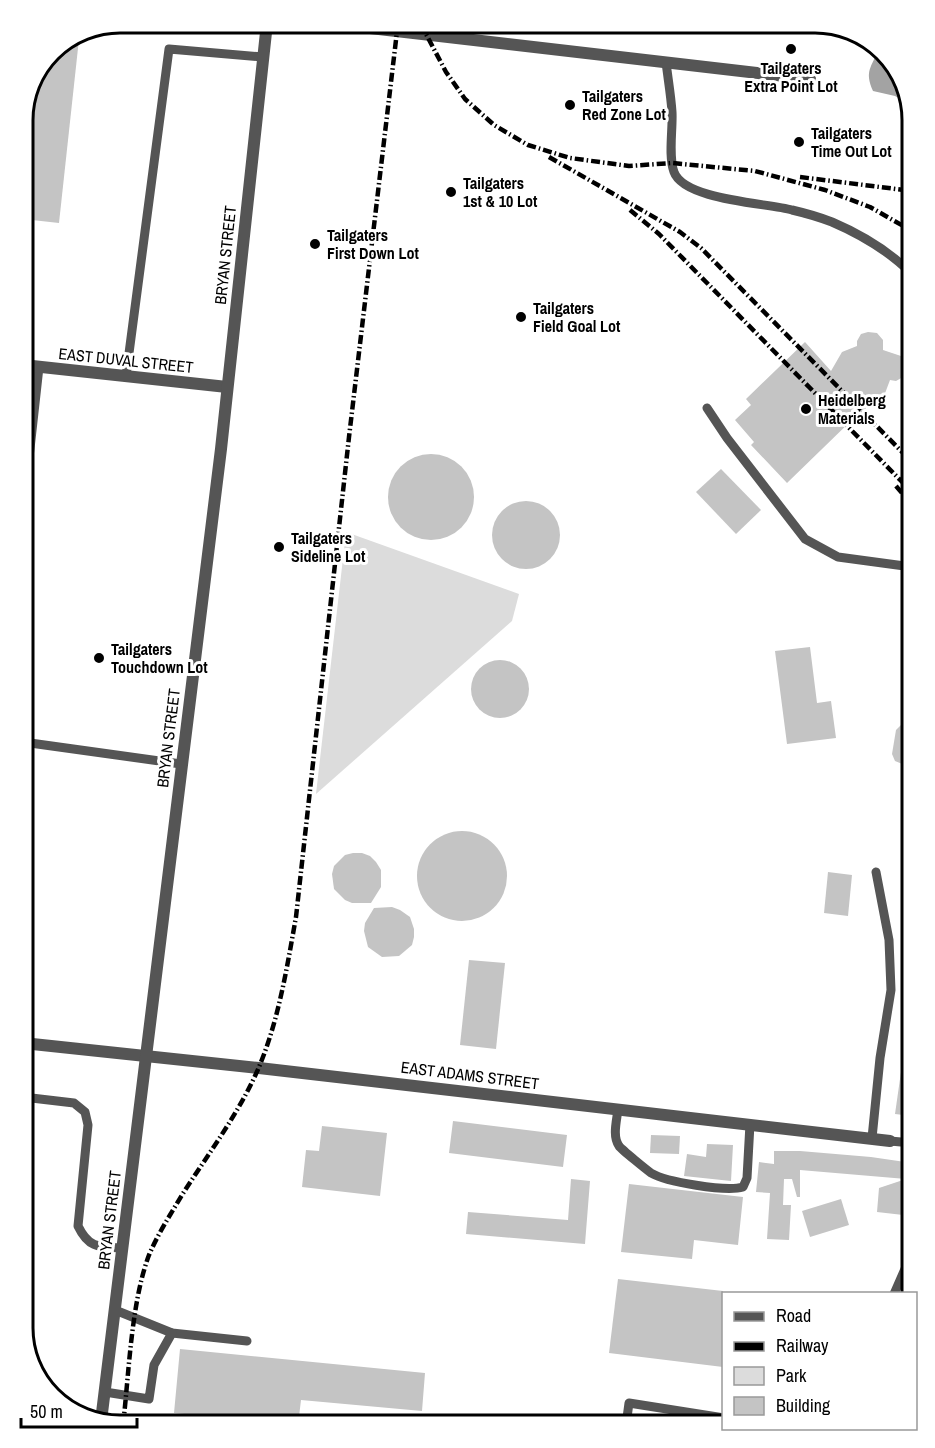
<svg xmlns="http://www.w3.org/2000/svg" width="935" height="1448" viewBox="0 0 935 1448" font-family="'Archivo Narrow',sans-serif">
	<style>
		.green { fill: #dcdcdc }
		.water { fill: #a3a3a3 }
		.building { fill: #c4c4c4 }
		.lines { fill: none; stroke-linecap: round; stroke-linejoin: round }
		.lane { stroke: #555; stroke-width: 9 }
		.street { stroke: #555; stroke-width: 12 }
		.rail { stroke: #000; stroke-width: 4.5; stroke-dasharray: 9 3 1.5 3; stroke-linecap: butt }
		.poi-dot { fill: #000; stroke: #fff; stroke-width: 2 }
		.labels { text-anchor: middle; stroke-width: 6; stroke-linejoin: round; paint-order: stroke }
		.poi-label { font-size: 16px; font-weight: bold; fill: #000; stroke: #fff; text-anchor: start }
		.street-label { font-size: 16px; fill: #000; stroke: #fff }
		.rim { fill: none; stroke: #000; stroke-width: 3 }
	</style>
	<rect width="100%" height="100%" fill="#fff"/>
	<!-- green -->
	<path class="green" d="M346,532l173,62 -7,27 -196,173z"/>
	<!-- water -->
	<path class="water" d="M878,49l24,28 7,27 -14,-8 -22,-5c-9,-21 -1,-23 5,-42z"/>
	<!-- building -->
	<g class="building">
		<path d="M79,39l-20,184 -36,-4v-105l28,-63z"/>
		<path d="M868,332l9,1 6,7v10l21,7 3,8 -4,12 -7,4 -6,-1 -6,16 -14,3 -6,13 -8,4 -69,67 -36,-38 3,-3 -19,-22 16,-15 -5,-6 59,-57 26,29 11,-19 15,-6v-5l4,-7z"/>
		<circle cx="431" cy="497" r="43"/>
		<path d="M721,469l40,41 -25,24 -40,-42z"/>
		<circle cx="526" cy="535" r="34"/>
		<path d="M810,647l7,56 14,-2 5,37 -49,6 -12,-93z"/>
		<circle cx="500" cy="689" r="29"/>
		<path d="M901,725h11v43l-17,-7 -3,-7 4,-24z"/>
		<circle cx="462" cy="876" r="45"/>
		<path d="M353,853h9l8,3 6,6 5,8v17l-10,16h-19l-7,-3 -11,-11 -2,-15 2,-8 11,-11z"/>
		<path d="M828,872l24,3 -4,41 -24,-3z"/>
		<path d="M392,907l8,3 10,7 4,12v8l-2,8 -13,11 -17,1 -14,-10 -4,-16 1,-8 9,-15z"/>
		<path d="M469,960l36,3 -9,86 -36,-4z"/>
		<path d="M901,1072l11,1v43l-17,-2z"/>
		<path d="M453,1121l114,14 -4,32 -114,-14z"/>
		<path d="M322,1126l65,7 -7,63 -78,-9 4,-37 13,1z"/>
		<path d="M651,1135l29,1 -1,18 -29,-1z"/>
		<path d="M707,1144l26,1 -2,36 -47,-5 3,-22 19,3z"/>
		<path d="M774,1151h26l71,6 41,6v53l-35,-4 2,-24 27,-9 -106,-9v27h-3l-5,-18h-8l-1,26h8l-2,35 -22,-1 3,-46 -14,-1 3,-30 15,2z"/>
		<path d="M571,1179l19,2 -5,63 -119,-10 2,-22 100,8z"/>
		<path d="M629,1184l114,13 -5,48 -44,-5 -2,19 -71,-7z"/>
		<path d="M841,1199l8,26 -39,12 -8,-26z"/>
		<path d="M618,1279l105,12v76l-114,-14z"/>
		<path d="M180,1349l245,24 -3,38 -121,-11 -3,25 -124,-12z"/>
	</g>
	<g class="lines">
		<!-- lane -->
		<g class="lane">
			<path d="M666,62c2,17 5,34 6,50 1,17 -4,44 2,60 10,28 92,31 118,38 13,3 27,7 40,12 28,12 58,30 80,52"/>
			<path d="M126,376l43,-327 94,8"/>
			<path d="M707,408l20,30 78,101 33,18 74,10"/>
			<path d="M23,512l16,-145"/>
			<path d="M23,742l158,22"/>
			<path d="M23,1097l51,6 11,9 3,13 -10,101c11,23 22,21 45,22"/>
			<path d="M618,1109c-1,11 -6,27 1,37 3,4 28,24 32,27 15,9 75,19 92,14l4,-9 3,-54"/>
			<path d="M872,1138l8,-80 11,-68 -2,-50 -13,-68"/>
			<path d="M890,1141l22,2"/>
			<path d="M894,1294l18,-41"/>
			<path d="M115,1310l57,23 75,8"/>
			<path d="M105,1392l44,7 5,-34 18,-32"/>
			<path d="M626,1425l3,-22 95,15"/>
		</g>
		<!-- street -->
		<g class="street">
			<path d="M327,23l483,56"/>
			<path d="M23,365l204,22"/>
			<path d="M23,1043l236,25 631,73"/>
			<path d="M101,1421l120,-972 46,-426"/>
		</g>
		<!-- rail -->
		<g class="rail">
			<path d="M423,23l3,11 20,38 19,27 29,26 34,20 42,13 59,8 43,-3 83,8 70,19 45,17 42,24"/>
			<path d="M549,157l131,75 21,16 211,214"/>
			<path d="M800,177l112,14"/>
			<path d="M630,210l29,24 253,258"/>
			<path d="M896,486l16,19"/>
			<path d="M123,1425c6,-51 8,-122 26,-170 9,-21 21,-40 33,-60 26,-41 58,-83 77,-128 20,-48 28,-100 37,-150l53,-480 49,-414"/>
		</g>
	</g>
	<!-- markers -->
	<g class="poi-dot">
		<circle cx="791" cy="49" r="6"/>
		<circle cx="570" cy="105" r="6"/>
		<circle cx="799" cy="142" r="6"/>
		<circle cx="451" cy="192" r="6"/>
		<circle cx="315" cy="244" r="6"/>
		<circle cx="521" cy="317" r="6"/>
		<circle cx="806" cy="409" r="6"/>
		<circle cx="279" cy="547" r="6"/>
		<circle cx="99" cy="658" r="6"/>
	</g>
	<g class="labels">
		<!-- poi labels -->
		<g class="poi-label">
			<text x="791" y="74" text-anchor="middle">Tailgaters<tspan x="791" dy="18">Extra Point Lot</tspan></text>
			<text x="582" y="102">Tailgaters<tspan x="582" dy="18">Red Zone Lot</tspan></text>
			<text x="811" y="139">Tailgaters<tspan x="811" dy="18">Time Out Lot</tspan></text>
			<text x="463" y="189">Tailgaters<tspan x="463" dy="18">1st &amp; 10 Lot</tspan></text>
			<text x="327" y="241">Tailgaters<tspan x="327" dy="18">First Down Lot</tspan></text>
			<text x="533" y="314">Tailgaters<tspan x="533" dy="18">Field Goal Lot</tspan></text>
			<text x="818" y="406">Heidelberg<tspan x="818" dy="18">Materials</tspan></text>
			<text x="291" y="544">Tailgaters<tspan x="291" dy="18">Sideline Lot</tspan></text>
			<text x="111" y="655">Tailgaters<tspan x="111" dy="18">Touchdown Lot</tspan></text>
		</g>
		<!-- street labels -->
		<g class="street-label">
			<text transform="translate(225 255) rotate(-84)" y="6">BRYAN STREET</text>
			<text transform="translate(126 360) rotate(6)" y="6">EAST DUVAL STREET</text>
			<text transform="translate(168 738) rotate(-83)" y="6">BRYAN STREET</text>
			<text transform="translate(470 1075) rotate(7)" y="6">EAST ADAMS STREET</text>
			<text transform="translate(109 1220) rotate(-83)" y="6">BRYAN STREET</text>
		</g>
	</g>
	<!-- crop -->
	<path d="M0 0H935V1448H0ZM120 33H815A87 87 0 0 1 902 120V1328A87 87 0 0 1 815 1415H120A87 87 0 0 1 33 1328V120A87 87 0 0 1 120 33Z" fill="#fff" fill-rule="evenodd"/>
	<path class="rim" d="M120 33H815A87 87 0 0 1 902 120V1328A87 87 0 0 1 815 1415H120A87 87 0 0 1 33 1328V120A87 87 0 0 1 120 33Z"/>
	<!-- legend -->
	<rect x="722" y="1292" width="195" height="138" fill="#ffffff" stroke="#999999" stroke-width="1.5"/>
	<rect x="734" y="1312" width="30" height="9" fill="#555555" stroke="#999999" stroke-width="1.5"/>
	<text x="776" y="1322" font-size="18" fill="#000000">Road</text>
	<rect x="734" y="1342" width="30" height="9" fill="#000000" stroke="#999999" stroke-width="1.5"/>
	<text x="776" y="1352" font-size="18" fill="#000000">Railway</text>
	<rect x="734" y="1367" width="30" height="18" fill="#dcdcdc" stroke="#999999" stroke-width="1.5"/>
	<text x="776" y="1382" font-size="18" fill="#000000">Park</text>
	<rect x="734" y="1397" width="30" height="18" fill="#c4c4c4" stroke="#999999" stroke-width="1.5"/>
	<text x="776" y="1412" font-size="18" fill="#000000">Building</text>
	<!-- scale -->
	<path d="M21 1418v9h116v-9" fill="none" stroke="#000000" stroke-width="3"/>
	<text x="30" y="1418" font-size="18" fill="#000000" stroke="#ffffff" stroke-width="4.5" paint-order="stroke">50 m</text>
</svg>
